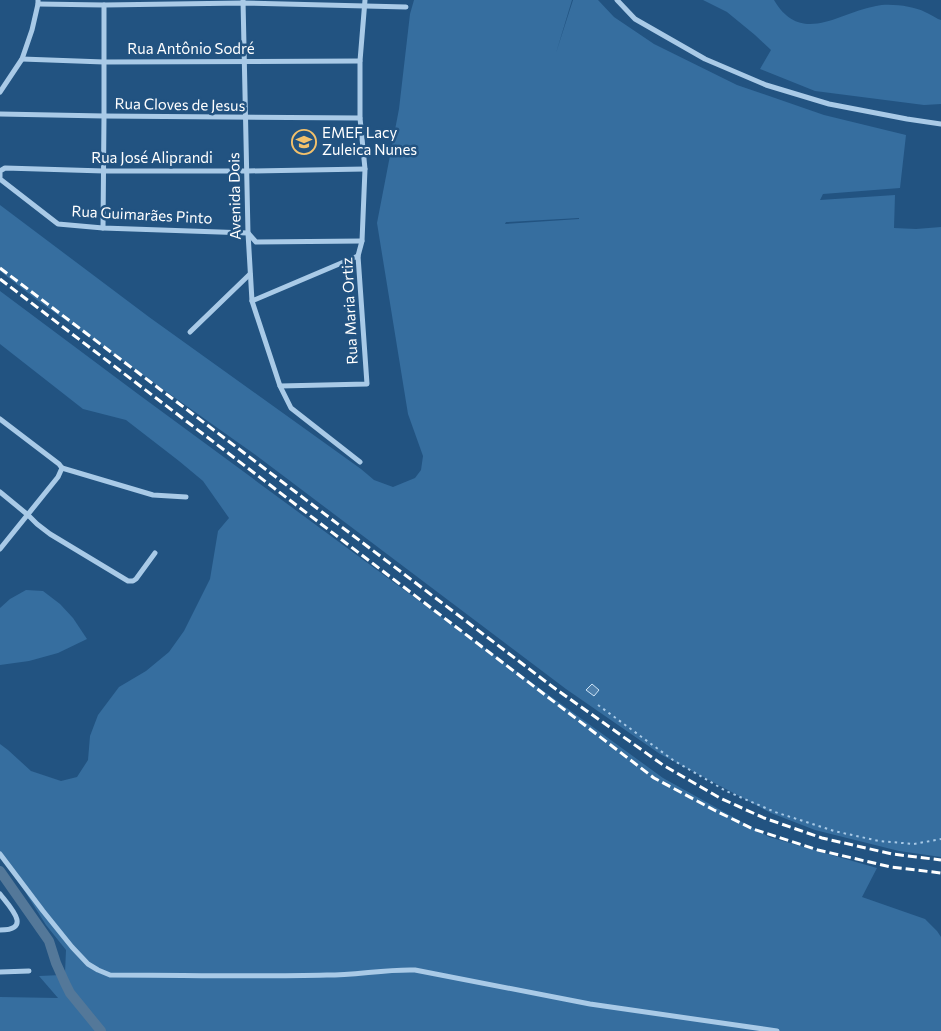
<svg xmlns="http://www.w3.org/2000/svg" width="941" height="1031" viewBox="0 0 941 1031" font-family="Commissioner,sans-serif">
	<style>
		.green { fill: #366e9f; fill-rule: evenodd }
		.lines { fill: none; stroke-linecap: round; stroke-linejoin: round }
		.canal { stroke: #547899; stroke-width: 10 }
		.building { fill: #4f80ac; stroke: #cce3f6 }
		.path { stroke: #a9cae7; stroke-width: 2; stroke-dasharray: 2.5 4; stroke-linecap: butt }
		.street { stroke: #a9cae7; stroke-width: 5 }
		.rail { stroke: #fff; stroke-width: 3; stroke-dasharray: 9 4; stroke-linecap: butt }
		.labels { text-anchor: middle; stroke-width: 5; stroke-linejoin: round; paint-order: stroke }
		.street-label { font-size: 15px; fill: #fff; stroke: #225381 }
		.poi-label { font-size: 15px; fill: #fff; stroke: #225381; text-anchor: start }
	</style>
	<rect width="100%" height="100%" fill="#225381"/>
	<!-- green -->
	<g class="green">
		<path d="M414,0h158l-16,53 17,-53h25l16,17 40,27 83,41 87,30 82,20 -6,53 -77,6 -3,6 75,-5 -1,33 22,1 25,-2v630l-42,-6 -84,-21 -44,-17 -111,-59 -94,-65 -309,-233 -220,-156 -37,-29v-66l149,112 212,152 13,11 19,7 22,-9 6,-8 2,-14 -15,-42 -31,-191 22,-114 11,-95zM579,218v1l-74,5 1,-2z"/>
		<path d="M703,0h71c27,46 64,13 102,6 13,-3 37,0 49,6 5,2 9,5 13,7l3,1v84l-17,1 -109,-14 -55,-22 11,-19 -16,-15 -28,-23z"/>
		<path d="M0,291l138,103 254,187 271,197 106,59 108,31 -15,29 63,22 12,12 4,6v94h-941v-34l58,1 -19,-22 22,-1 4,-2 1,-23 -20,-25 -46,-73v-108l8,6 23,21 30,10 16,-4 11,-17 2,-24 8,-21 21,-28 27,-16 23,-19 15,-21 26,-52 8,-48 11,-13 -26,-37 -24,-20 -53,-41 -43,-11 -83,-65z"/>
		<path d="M26,590l17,1 17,13 13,14 14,21 -29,14 -29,8 -29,4v-57l10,-9z"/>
	</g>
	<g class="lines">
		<!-- canal -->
		<path class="canal" d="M0,871l49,70 7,22 9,20 5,10 31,38"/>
	</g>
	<!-- building -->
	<path class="building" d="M592,684l7,6 -5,6 -8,-6z"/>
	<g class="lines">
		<!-- path -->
		<path class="path" d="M598,705l75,55 53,31 49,21 59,19 45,10 35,3 27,-5"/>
		<!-- street -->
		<g class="street">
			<path d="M243,0l5,233 4,68 28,85 11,22 69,54"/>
			<path d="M617,0l18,19 70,40 61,26 63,19 78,15 34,5"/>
			<path d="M38,4l66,1 139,-2 163,4"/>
			<path d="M22,59l82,3 256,-1"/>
			<path d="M0,92l22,-33 10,-29 6,-26v-4"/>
			<path d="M0,114l104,2 256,2"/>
			<path d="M103,228l1,-112v-111"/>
			<path d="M362,241l-106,1 -8,-9 -145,-5 -45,-4 -58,-45v-8l5,-3 99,3h143l118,-2"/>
			<path d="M252,301l106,-45"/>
			<path d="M190,332l60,-58"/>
			<path d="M280,386l87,-2 -9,-128 4,-15 3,-72 -5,-51v-57l5,-61"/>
			<path d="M0,419l59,45 3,4"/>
			<path d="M62,468l91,27 33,2"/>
			<path d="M0,492l28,23 9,9 13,10 78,47h5l3,-2 19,-26"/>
			<path d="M0,549l58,-72 4,-9"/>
			<path d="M0,854l43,57 29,36 16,17 10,6 12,5c73,0 145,2 217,0 30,0 59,-6 88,-5l175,34 187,27"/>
			<path d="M0,894c10,13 33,36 0,36"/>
			<path d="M0,972l29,-1"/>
		</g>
		<!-- rail -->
		<g class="rail">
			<path d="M0,268l553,419 110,78 57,33 44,20 58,20 70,16 49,6"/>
			<path d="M0,279l654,499 60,32 39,19 65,21 73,17 50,6"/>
		</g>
	</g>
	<!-- icons -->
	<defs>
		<symbol id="school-ring" viewBox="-11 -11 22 22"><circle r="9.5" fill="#225381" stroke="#f3c16b" stroke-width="1.5"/><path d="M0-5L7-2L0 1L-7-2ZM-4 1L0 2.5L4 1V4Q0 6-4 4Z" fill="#f3c16b"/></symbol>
	</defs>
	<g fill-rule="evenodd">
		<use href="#school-ring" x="290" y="128" width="28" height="28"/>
	</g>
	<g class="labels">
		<!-- street labels -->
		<g class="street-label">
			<text x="191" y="54">Rua Antônio Sodré</text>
			<text transform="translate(180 105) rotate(1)" y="5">Rua Cloves de Jesus</text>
			<text x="152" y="163">Rua José Aliprandi</text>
			<text transform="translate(235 196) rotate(-91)" y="5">Avenida Dois</text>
			<text transform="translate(142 215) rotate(3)" y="5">Rua Guimarães Pinto</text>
			<text transform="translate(350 311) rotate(-93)" y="5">Rua Maria Ortiz</text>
		</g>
		<!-- poi labels -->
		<g class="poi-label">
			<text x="322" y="138">EMEF Lacy<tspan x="322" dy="17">Zuleica Nunes</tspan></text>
		</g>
	</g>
</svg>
